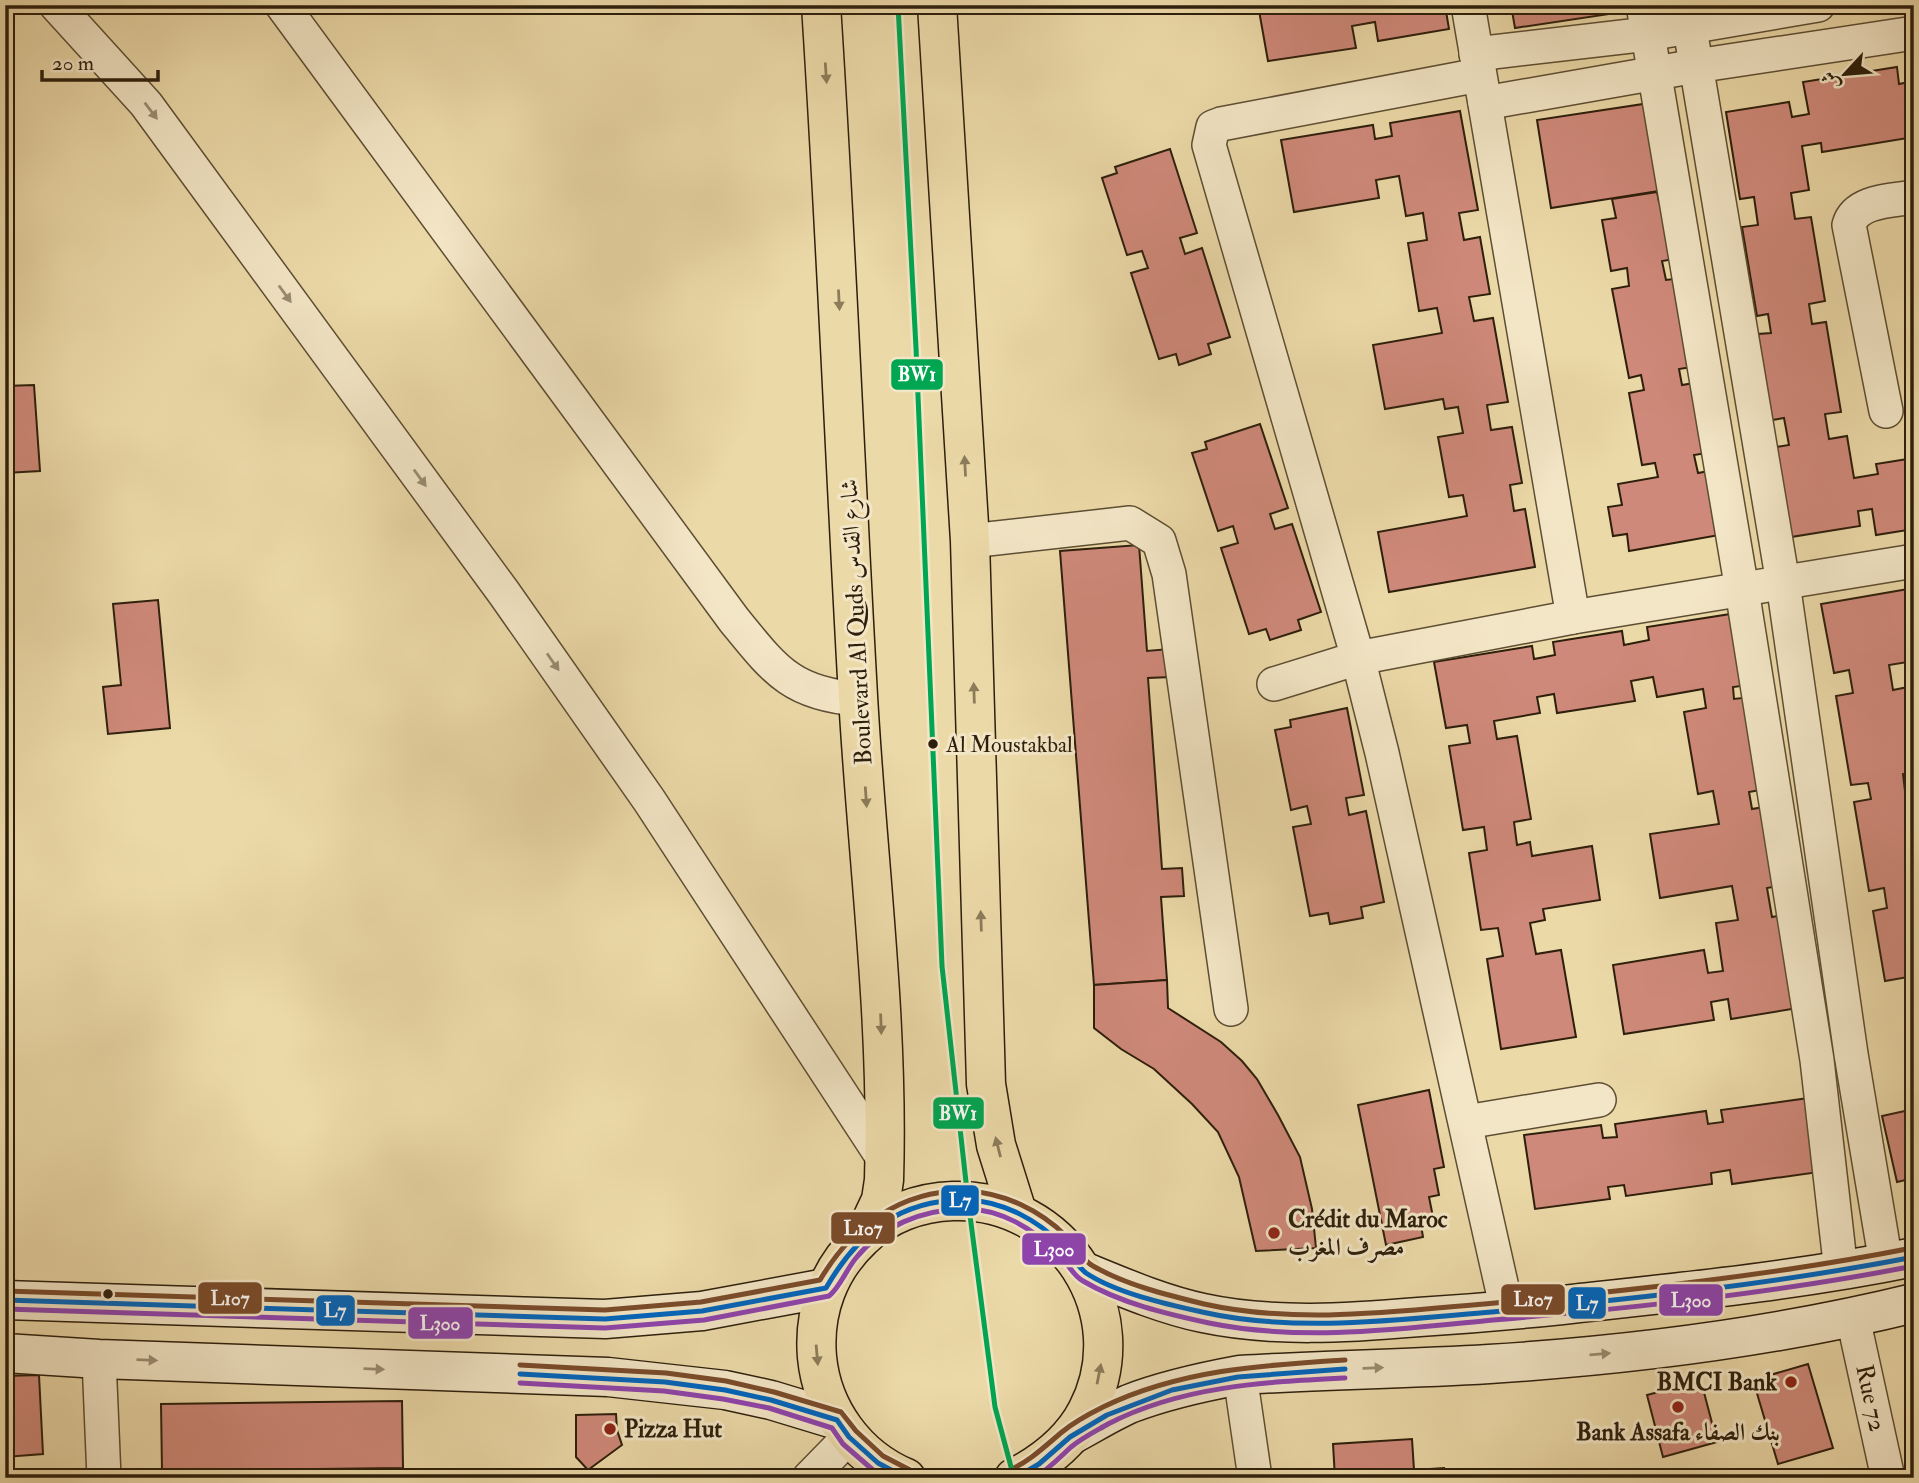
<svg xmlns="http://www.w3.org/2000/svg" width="1919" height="1483" viewBox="0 0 1919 1483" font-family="'IM FELL Double Pica',Amiri,serif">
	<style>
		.building { fill: #cf897a; stroke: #2d1f0c; stroke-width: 2 }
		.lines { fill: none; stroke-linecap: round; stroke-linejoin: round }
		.street-casing { stroke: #5d4e33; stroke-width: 36 }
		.secondary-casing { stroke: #2d1f0c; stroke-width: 41 }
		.primary-casing { stroke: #2d1f0c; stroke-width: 41 }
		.street { stroke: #f3e6c6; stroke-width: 33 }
		.secondary { stroke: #f3e6c6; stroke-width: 38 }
		.primary { stroke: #ecd9a8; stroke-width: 38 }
		.bus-1-casing { stroke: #f3e6c6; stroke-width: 10 }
		.bus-2-casing { stroke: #f3e6c6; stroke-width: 10 }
		.bus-3-casing { stroke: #f3e6c6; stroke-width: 10 }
		.bus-4-casing { stroke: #f3e6c6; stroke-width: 10 }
		.bus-1 { stroke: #0065bd; stroke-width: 5 }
		.bus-2 { stroke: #8e44ad; stroke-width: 5 }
		.bus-3 { stroke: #7a4b2a; stroke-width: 5 }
		.bus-4 { stroke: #00a651; stroke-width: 5 }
		.oneway { fill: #8c7c5a }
		.oneway2 { fill: #9a8c72 }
		.bus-dot { fill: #2d1f0c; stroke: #f3e6c6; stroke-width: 2.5 }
		.poi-dot { fill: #8f2418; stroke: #f3e6c6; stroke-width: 2.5 }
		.labels { text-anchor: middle; stroke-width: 6; stroke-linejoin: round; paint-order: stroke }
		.bus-label { font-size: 22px; fill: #2d1f0c; stroke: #f3e6c6; text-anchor: start }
		.street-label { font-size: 24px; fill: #2d1f0c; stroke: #f3e6c6 }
		.poi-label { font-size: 24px; font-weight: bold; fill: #2d1f0c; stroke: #f3e6c6; text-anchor: start }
		.line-badge { stroke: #f3e6c6; stroke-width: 2.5 }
		.badge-label { font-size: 19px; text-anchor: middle; font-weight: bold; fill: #fff }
	</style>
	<rect width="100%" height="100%" fill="#ecd9a8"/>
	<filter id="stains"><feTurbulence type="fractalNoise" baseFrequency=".00286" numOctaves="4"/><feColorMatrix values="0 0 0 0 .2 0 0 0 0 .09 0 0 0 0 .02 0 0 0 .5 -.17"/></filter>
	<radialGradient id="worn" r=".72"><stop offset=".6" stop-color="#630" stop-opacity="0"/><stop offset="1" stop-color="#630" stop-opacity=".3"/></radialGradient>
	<!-- building -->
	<g class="building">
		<path d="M1258,5h187l4,24 -71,12 -3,-19 -23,4 4,22 -88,13z"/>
		<path d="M1511,5h125v5l-121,18z"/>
		<path d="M1897,67l2,17 15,-3v42l-8,1 2,14 -86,14 -1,-9 -19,3 7,44 -18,3 4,26 16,-2 14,84 -16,3 3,20 14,-2 15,90 -16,2 4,25 18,-3 7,42 24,-4 -2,-10 38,-6v71l-38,6 -4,-26 -14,2 2,15 -69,11 -15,-90 13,-2 -5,-27 -12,2 -14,-86 13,-1 -3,-19 -11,2 -15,-89 16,-2 -4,-28 -14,2 -14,-87 63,-10 3,15 17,-3 -6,-32z"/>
		<path d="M1650,103l15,87 -114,18 -14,-88z"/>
		<path d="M1460,111l18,99 -19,3 5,27 16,-3 10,57 -21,3 5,24 19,-3 15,84 -21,3 4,25 21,-3 10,56 -12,2 4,26 11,-2 10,58 -146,25 -11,-60 89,-16 -4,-21 -14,2 -11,-60 25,-4 -5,-26 -13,2 -2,-10 -58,10 -12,-64 69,-12 -5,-25 -18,3 -11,-68 19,-3 -4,-27 -17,3 -7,-40 -23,4 3,18 -85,14 -13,-72 92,-15 2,14 17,-3 -2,-13z"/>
		<path d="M1170,149l27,84 -17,5 5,16 17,-6 28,89 -22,7 3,10 -32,11 -3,-11 -17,5 -28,-86 17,-5 -6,-17 -15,4 -25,-77 15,-5 -2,-6z"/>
		<path d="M1657,192l2,10 12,-2 10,58 -19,3 4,19 16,-2 16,88 -19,3 3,16 18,-3 13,70 -19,3 4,18 16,-3 11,64 -96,17 -2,-17 -14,2 -5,-29 14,-2 -4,-21 40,-7 -3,-14 -13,2 -13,-72 15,-3 -3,-15 -12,3 -17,-89 17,-3 -2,-18 -16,3 -9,-51 14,-2 -4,-19z"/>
		<path d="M34,385l6,86 -35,2v-87z"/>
		<path d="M1260,424l28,84 -18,6 5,15 17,-5 29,88 -23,8 3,10 -31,10 -4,-11 -17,5 -28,-86 17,-5 -5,-17 -15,5 -26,-78 15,-4 -2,-7z"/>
		<path d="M1139,545l8,106 22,-2 2,28 -23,1 14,191 20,-1 2,28 -23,1 6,83 -73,5 -34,-434z"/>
		<path d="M1914,588v73l-25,4 4,25 15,-3 6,31v54l-11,2 2,17 9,-2v187l-29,5 -12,-70 14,-3 -3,-20 -15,3 -15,-89 17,-3 -3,-16 -17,2 -15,-89 17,-3 -4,-23 -15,3 -13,-69z"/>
		<path d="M158,600l12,128 -62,6 -5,-47 18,-2 -8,-81z"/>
		<path d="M1737,613l12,72 -16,2 1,12 17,-2 15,92 -17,3 3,17 18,-3 12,79 -15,3 5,29 17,-3 15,93 -73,12 -3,-20 -17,3 3,18 -90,14 -11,-69 91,-15 4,23 15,-2 -7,-48 22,-3 -6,-34 -72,12 -10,-64 69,-10 -6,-33 -15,3 -14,-82 22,-4 -3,-19 -46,8 -4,-20 -22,4 4,20 -78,12 -3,-19 -17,3 3,16 -46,8 3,18 20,-3 14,83 -17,3 3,23 13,-3 2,14 60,-10 8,54 -57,9 2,11 -15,3 6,31 25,-4 15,87 -75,12 -14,-90 16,-3 -5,-28 -17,2 -12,-77 18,-3 -3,-23 -21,3 -14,-84 21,-3 -3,-18 -21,3 -12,-66 98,-16 2,13 21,-4 -2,-13 69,-11 2,14 25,-5 -2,-13z"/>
		<path d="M1347,708l17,87 -18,3 3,17 17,-4 18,91 -23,5 2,11 -33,6 -2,-11 -18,3 -17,-89 18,-3 -4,-18 -16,4 -16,-80 16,-3 -1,-7z"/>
		<path d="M1167,980l1,28 53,34 21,19 15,18 21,36 22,42 12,52 4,39 -60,3 -17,-74 -21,-45 -26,-28 -38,-35 -33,-20 -27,-21v-43z"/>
		<path d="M1429,1090l15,77 -10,2 5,26 -10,2 5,25 -13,3 2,12 -37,8 -28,-140z"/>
		<path d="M1816,1097l10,74 -94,13 -2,-14 -19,3 1,11 -86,12 -2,-11 -16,2 2,12 -75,10 -11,-74 77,-10 2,13 14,-1 -2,-13 91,-13 2,13 15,-2 -2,-12z"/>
		<path d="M1914,1109v69l-17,4 -15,-66z"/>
		<path d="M1808,1364l25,84 -55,16 -25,-84z"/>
		<path d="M39,1375l4,79 -38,3v-81z"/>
		<path d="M1701,1381l16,61 -54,15 -16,-62z"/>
		<path d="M402,1401l1,67 -241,3 -1,-67z"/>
		<path d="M616,1414l1,16 5,15 -34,25 -12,-13v-42z"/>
		<path d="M1412,1439l2,31 30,-2v10h-109l-2,-34z"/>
	</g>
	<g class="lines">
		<defs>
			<g id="street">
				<path d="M56,5l90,99 358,489 145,207 236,361"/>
				<path d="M282,5l452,615c40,49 57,74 124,79"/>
				<path d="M1468,5l105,612"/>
				<path d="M1643,5l99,585 75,470 24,211"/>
				<path d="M1686,5l97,578 68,471 35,209"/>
				<path d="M1476,54l172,-20 170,-29"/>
				<path d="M1479,75l-258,49 -8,3 -4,18 149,513 24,95 125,557"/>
				<path d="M1485,103l211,-37 218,-33"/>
				<path d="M1886,411l-37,-186c7,-25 43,-24 65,-28"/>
				<path d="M970,541l160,-18 29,18 10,33 62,435"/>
				<path d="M1274,684l84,-26 215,-41 341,-56"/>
				<path d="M1466,1122l133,-22"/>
				<path d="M1853,1318l35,160"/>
				<path d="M99,1359l5,119"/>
				<path d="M1240,1375l15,103"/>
				<path d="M809,1478l40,-41"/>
			</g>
			<g id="secondary">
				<path d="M1083,1271c39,16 78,33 120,42 70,15 145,10 216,4 48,-3 95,-7 143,-12 118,-13 235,-24 352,-48"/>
				<path d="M5,1300l600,19 97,-8 124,-23"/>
				<path d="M5,1353l94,6 509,18 117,13 46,10 66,20"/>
				<path d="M1071,1435c19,-10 38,-22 58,-31 36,-14 73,-22 111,-29 83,-5 166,-6 249,-11 142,-9 286,-27 425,-61"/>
			</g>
			<g id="primary">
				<path d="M821,5c15,230 24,461 37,691 9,161 31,322 26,484l-3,20 -16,34"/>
				<path d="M937,5l33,536 16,543 10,61 21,67"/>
				<path d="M906,1478c-50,-21 -84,-68 -89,-121 -4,-46 12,-88 45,-119 24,-24 58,-36 91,-37 109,-4 185,112 134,210 -16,31 -42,51 -73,67"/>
			</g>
		</defs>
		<!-- street casing -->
		<use href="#street" class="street-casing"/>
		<!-- secondary casing -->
		<use href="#secondary" class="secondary-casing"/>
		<!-- primary casing -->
		<use href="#primary" class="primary-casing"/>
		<!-- street -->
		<use href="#street" class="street"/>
		<!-- secondary -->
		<use href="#secondary" class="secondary"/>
		<!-- primary -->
		<use href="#primary" class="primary"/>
		<defs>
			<g id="bus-1">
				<path d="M5,1300l600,19 97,-8 124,-23c31,-54 74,-89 140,-88 37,1 72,20 97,46 8,8 14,20 23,27 30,20 80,31 116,39 94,21 194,8 290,0 141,-13 282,-28 422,-55"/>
				<path d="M520,1374l145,8 60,8 46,10 66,20 12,17 29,26 28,15"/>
				<path d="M1015,1478l24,-14 31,-27 37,-22 65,-25 66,-13 107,-8"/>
			</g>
			<g id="bus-2">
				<path d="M5,1309l600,19 99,-8 125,-24c11,-9 17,-26 27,-38 26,-32 65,-48 107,-49 37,-1 71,20 97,46 8,8 12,20 23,26 37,22 84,33 126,42 93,19 191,6 284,-3 141,-12 282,-27 421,-54"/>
				<path d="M520,1383l144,8 59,8 46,9 63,20 11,16 30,26 14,8"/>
				<path d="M1034,1478c15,-9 25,-20 37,-31 11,-9 25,-16 37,-23 73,-38 157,-42 237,-46"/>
			</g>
			<g id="bus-3">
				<path d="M5,1291l600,19 96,-8 119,-22c32,-54 82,-91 147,-89 37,2 73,19 99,45 9,9 16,24 27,30 33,19 74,29 111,38 95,21 195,7 291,-1 140,-13 280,-28 417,-55"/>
				<path d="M520,1365l146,8 60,8 48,11 67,20 15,19 27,25 27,14"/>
				<path d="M1010,1470c21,-10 34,-23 52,-38 12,-10 27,-18 41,-25 76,-37 159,-42 242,-47"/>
			</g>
			<path id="bus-4" d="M898,5l18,343 26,618 26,234 27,207 19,71"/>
		</defs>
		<!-- bus-1 casing -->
		<use href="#bus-1" class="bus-1-casing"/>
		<!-- bus-2 casing -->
		<use href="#bus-2" class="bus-2-casing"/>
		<!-- bus-3 casing -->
		<use href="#bus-3" class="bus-3-casing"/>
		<!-- bus-4 casing -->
		<use href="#bus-4" class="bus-4-casing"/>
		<!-- bus-1 -->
		<use href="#bus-1" class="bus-1"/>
		<!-- bus-2 -->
		<use href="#bus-2" class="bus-2"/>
		<!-- bus-3 -->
		<use href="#bus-3" class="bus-3"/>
		<!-- bus-4 -->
		<use href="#bus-4" class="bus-4"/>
	</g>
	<!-- one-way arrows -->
	<defs><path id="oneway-solid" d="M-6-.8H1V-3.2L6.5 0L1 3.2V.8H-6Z" transform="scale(1.75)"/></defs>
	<g class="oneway">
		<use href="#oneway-solid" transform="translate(826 73) rotate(86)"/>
		<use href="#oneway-solid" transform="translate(839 300) rotate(87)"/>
		<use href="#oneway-solid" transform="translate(965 466) rotate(-93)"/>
		<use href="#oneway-solid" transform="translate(974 693) rotate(-92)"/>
		<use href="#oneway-solid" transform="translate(866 797) rotate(86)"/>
		<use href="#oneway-solid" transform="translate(981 921) rotate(-92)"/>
		<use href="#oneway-solid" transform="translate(881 1024) rotate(88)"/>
		<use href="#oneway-solid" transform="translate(998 1147) rotate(-104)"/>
		<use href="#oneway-solid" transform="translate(817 1355) rotate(85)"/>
		<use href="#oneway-solid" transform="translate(1099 1374) rotate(-79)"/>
	</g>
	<g class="oneway2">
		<use href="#oneway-solid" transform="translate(151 111) rotate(53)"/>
		<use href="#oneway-solid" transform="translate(285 294) rotate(54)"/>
		<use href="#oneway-solid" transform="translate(420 478) rotate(54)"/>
		<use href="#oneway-solid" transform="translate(553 662) rotate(55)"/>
		<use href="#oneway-solid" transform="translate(1600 1354) rotate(-5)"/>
		<use href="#oneway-solid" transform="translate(147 1360) rotate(2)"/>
		<use href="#oneway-solid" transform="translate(1373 1368) rotate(-2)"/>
		<use href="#oneway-solid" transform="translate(374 1369) rotate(2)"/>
	</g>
	<!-- markers -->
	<g class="bus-dot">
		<circle cx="933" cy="744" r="6"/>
		<circle cx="108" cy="1294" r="6"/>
	</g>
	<g class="poi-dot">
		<circle cx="1274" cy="1233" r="7"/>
		<circle cx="1791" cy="1382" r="7"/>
		<circle cx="1678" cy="1407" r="7"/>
		<circle cx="610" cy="1429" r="7"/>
	</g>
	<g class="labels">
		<!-- bus labels -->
		<g class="bus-label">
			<text x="946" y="752">Al Moustakbal</text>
		</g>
		<!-- street labels -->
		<g class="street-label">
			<text transform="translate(856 622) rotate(-93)" y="8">Boulevard Al Quds شارع القدس</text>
			<text transform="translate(1871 1398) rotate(78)" y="8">Rue 72</text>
		</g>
		<!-- poi labels -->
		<g class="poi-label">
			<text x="1288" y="1227">Crédit du Maroc<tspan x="1288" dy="28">مصرف المغرب</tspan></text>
			<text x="1777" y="1390" text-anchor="end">BMCI Bank</text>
			<text x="624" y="1437">Pizza Hut</text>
			<text x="1678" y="1440" text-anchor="middle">Bank Assafa بنك الصفاء</text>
		</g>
	</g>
	<g class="line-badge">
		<rect x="890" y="358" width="54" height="33" rx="7" fill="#00a651"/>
		<rect x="932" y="1096" width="53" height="34" rx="7" fill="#00a651"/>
		<rect x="940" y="1184" width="40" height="33" rx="7" fill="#0065bd"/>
		<rect x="830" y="1211" width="66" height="34" rx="7" fill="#7a4b2a"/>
		<rect x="1021" y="1232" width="66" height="34" rx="7" fill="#8e44ad"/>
		<rect x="197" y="1281" width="66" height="34" rx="7" fill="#7a4b2a"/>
		<rect x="1500" y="1283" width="66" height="33" rx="7" fill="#7a4b2a"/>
		<rect x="1658" y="1283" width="66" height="34" rx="7" fill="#8e44ad"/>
		<rect x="1567" y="1286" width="40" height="34" rx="7" fill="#0065bd"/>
		<rect x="315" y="1294" width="41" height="33" rx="7" fill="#0065bd"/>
		<rect x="407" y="1306" width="67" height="34" rx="7" fill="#8e44ad"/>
	</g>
	<g class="badge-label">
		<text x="917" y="381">BW1</text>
		<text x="958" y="1120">BW1</text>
		<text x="960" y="1207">L7</text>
		<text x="863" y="1235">L107</text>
		<text x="1054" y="1256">L300</text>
		<text x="230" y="1305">L107</text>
		<text x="1533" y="1306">L107</text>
		<text x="1691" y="1307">L300</text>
		<text x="1587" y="1310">L7</text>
		<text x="335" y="1317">L7</text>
		<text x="440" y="1330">L300</text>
	</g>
	<!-- margin -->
	<rect width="1919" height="1483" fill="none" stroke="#ecd9a8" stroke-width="28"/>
	<rect x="7" y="7" width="1905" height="1469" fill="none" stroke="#2d1f0c" stroke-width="3.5"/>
	<rect x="14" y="14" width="1891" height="1455" fill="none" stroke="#2d1f0c" stroke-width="2"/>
	<!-- north arrow -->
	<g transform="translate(1845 74) rotate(244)" stroke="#f3e6c6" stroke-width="5" paint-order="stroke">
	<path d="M0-5L12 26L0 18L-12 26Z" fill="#2d1f0c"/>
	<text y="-10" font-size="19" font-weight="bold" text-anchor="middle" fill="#2d1f0c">ش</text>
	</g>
	<!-- scale -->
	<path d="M42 70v10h116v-10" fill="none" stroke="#2d1f0c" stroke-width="3.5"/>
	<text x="52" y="70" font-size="21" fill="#2d1f0c" stroke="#f3e6c6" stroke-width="5" paint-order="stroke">20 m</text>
	<rect width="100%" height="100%" filter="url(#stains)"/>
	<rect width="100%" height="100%" fill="url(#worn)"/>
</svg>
